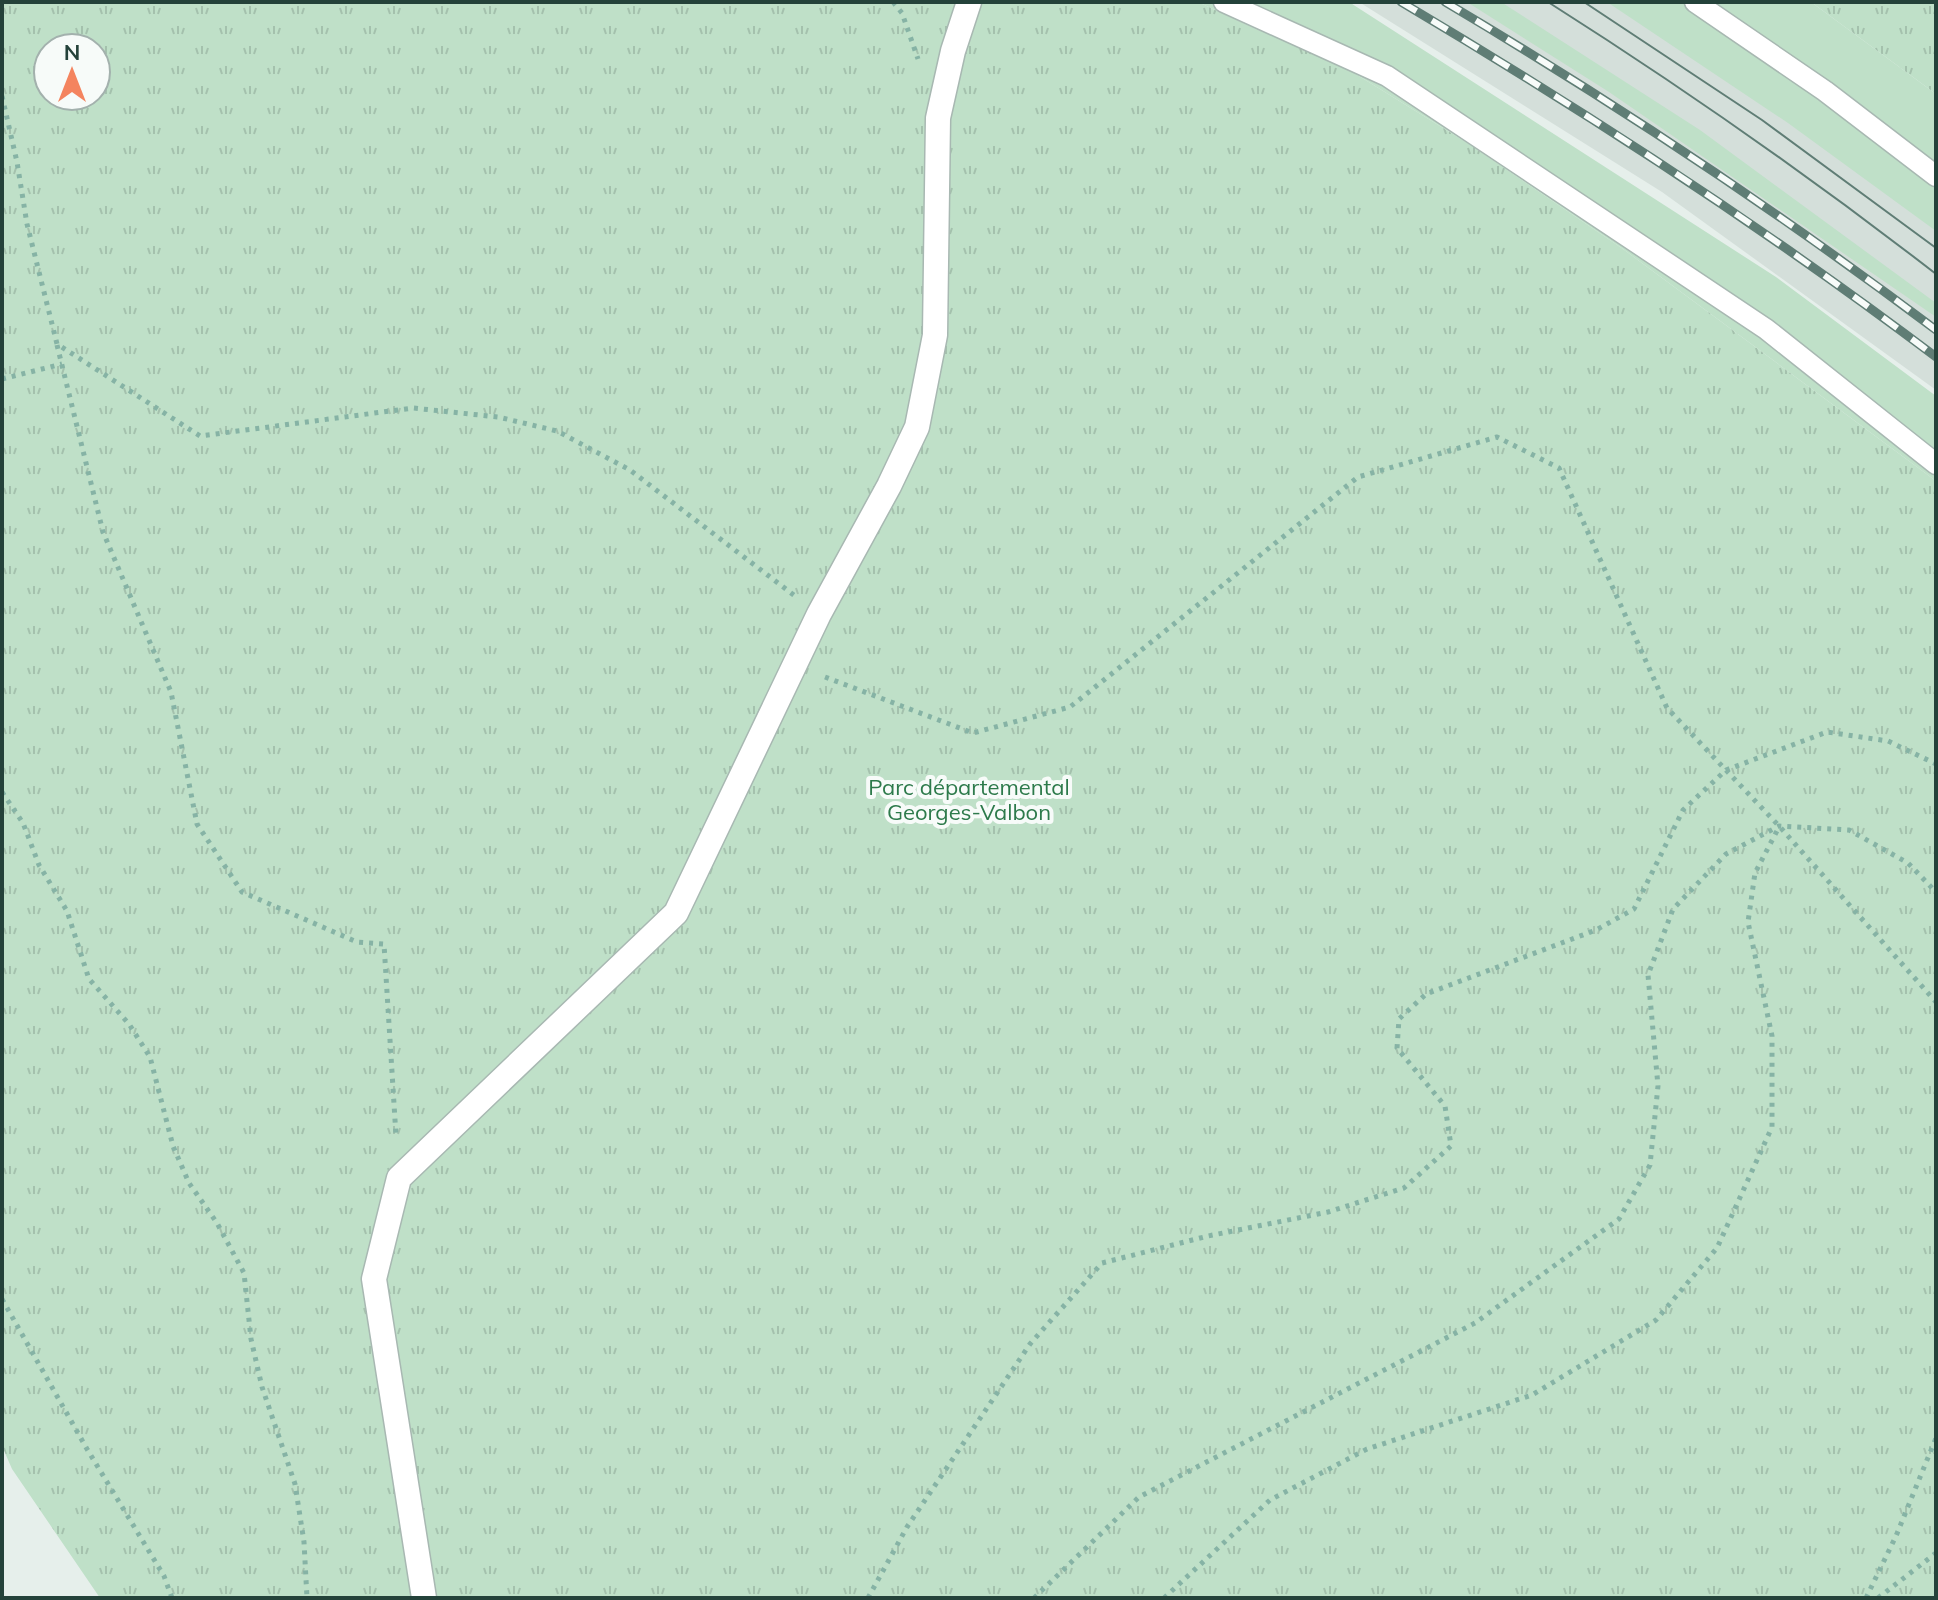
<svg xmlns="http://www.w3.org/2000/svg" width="1938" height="1600" viewBox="0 0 1938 1600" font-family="Mulish,sans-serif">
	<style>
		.built { fill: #d4dfda }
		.grass { fill: #bfe0c8 }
		.park { fill: url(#park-tufts); fill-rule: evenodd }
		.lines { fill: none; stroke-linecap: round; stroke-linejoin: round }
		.lane-casing { stroke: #a8b8b2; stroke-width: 23 }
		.street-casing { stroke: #a8b8b2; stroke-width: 27 }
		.path { stroke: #86b3a5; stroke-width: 5; stroke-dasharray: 4 6; stroke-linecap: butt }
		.lane { stroke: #fff; stroke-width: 20 }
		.street { stroke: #fff; stroke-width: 24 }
		.tram { stroke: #5f7d75; stroke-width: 2 }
		.rail-casing { stroke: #5f7d75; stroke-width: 9 }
		.rail { stroke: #f7fbf9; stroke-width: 6; stroke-dasharray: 18; stroke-linecap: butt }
		.labels { text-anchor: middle; stroke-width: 8; stroke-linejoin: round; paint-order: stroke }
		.park-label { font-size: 22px; fill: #2d7a4b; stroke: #f7fbf9 }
	</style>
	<defs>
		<pattern id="park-tufts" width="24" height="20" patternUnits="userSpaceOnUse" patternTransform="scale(2)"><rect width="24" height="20" fill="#bfe0c8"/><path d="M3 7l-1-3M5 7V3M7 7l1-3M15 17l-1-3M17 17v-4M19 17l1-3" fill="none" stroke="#a4c1ad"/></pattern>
	</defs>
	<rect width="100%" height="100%" fill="#e6efeb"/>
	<!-- built -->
	<path class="built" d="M1359,2h318l259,182v206l-274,-198z"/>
	<!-- grass -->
	<g class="grass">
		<path d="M1198,2h151l427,275 160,119v85l-313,-232 -154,-105 -157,-97 -54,-17z"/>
		<path d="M1467,2h34l199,128 236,173v14l-327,-225z"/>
		<path d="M1607,2h204l125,92v137l-148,-108z"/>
	</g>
	<!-- park -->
	<g class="park">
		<path d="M2,2h1196l60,28 54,17 157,97 154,105 313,232v1117h-1836l-88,-129 -10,-23zM48,48h48v48h-48z"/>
		<path d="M1811,2h125v92z"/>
	</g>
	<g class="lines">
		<defs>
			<g id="lane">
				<path d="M1224,2l163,74 379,253 170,135"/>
				<path d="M1695,2l130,89 111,85"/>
			</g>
			<path id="street" d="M424,1598l-50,-319 25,-101 277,-265 143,-299 70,-128 28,-59 18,-92 3,-217 15,-67 16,-49"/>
		</defs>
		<!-- lane casing -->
		<use href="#lane" class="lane-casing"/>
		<!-- street casing -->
		<use href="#street" class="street-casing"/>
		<!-- path -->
		<g class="path">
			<path d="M893,2l9,11 16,46"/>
			<path d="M2,96l15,66 10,62 30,120 143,92 213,-28 85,9 59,14 73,39 165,126"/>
			<path d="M57,345l46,187 68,160 26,132 45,68 115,50 27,2 12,192"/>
			<path d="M2,379l60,-15"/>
			<path d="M825,677l148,56 97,-26 288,-230 139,-40 62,31 108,240 112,118 157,176"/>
			<path d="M2,792l21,31 16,42 28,46 22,68 40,45 21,33 23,89 16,37 28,40 27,50 7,66 11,48 33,97 9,58 3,56"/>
			<path d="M2,1299l85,150 77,127 8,22"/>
			<path d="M868,1598l39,-71 123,-183 72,-81 106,-27 120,-24 76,-24 47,-42 -6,-40 -48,-58 2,-29 27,-25 170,-64 38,-21 49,-99 43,-40 101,-38 61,9 48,23"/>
			<path d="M1034,1598l105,-101 336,-174 144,-104 31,-54 8,-79 -10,-111 25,-66 53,-55 53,-28 70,4 59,33 28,29"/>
			<path d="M1164,1598l106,-98 97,-51 165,-54 124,-75 61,-72 55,-121v-91l-24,-114 7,-49 24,-46"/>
			<path d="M1866,1598l30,-62 40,-98"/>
			<path d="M1878,1598l58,-45"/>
		</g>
		<!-- lane -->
		<use href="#lane" class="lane"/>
		<!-- street -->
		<use href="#street" class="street"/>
		<!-- tram -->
		<g class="tram">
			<path d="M1548,2c134,85 263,175 388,272"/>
			<path d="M1584,2l178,118 174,128"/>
		</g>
		<defs>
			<g id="rail">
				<path d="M1401,2c184,109 364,226 535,355"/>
				<path d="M1445,2c169,100 334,210 491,328"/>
			</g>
		</defs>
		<!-- rail casing -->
		<use href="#rail" class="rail-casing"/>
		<!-- rail -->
		<use href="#rail" class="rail"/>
	</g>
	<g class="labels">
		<!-- park labels -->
		<g class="park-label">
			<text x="969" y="795">Parc départemental<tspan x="969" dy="25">Georges-Valbon</tspan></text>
		</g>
	</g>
	<!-- border -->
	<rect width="1938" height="1600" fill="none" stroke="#24423a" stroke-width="8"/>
	<!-- north arrow -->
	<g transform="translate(72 72)"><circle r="38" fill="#f7fbf9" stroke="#a3b1ad" stroke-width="2"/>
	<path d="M0-6L14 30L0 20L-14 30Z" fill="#f4845f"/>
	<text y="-12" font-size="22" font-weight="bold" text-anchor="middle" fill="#24423a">N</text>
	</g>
</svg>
